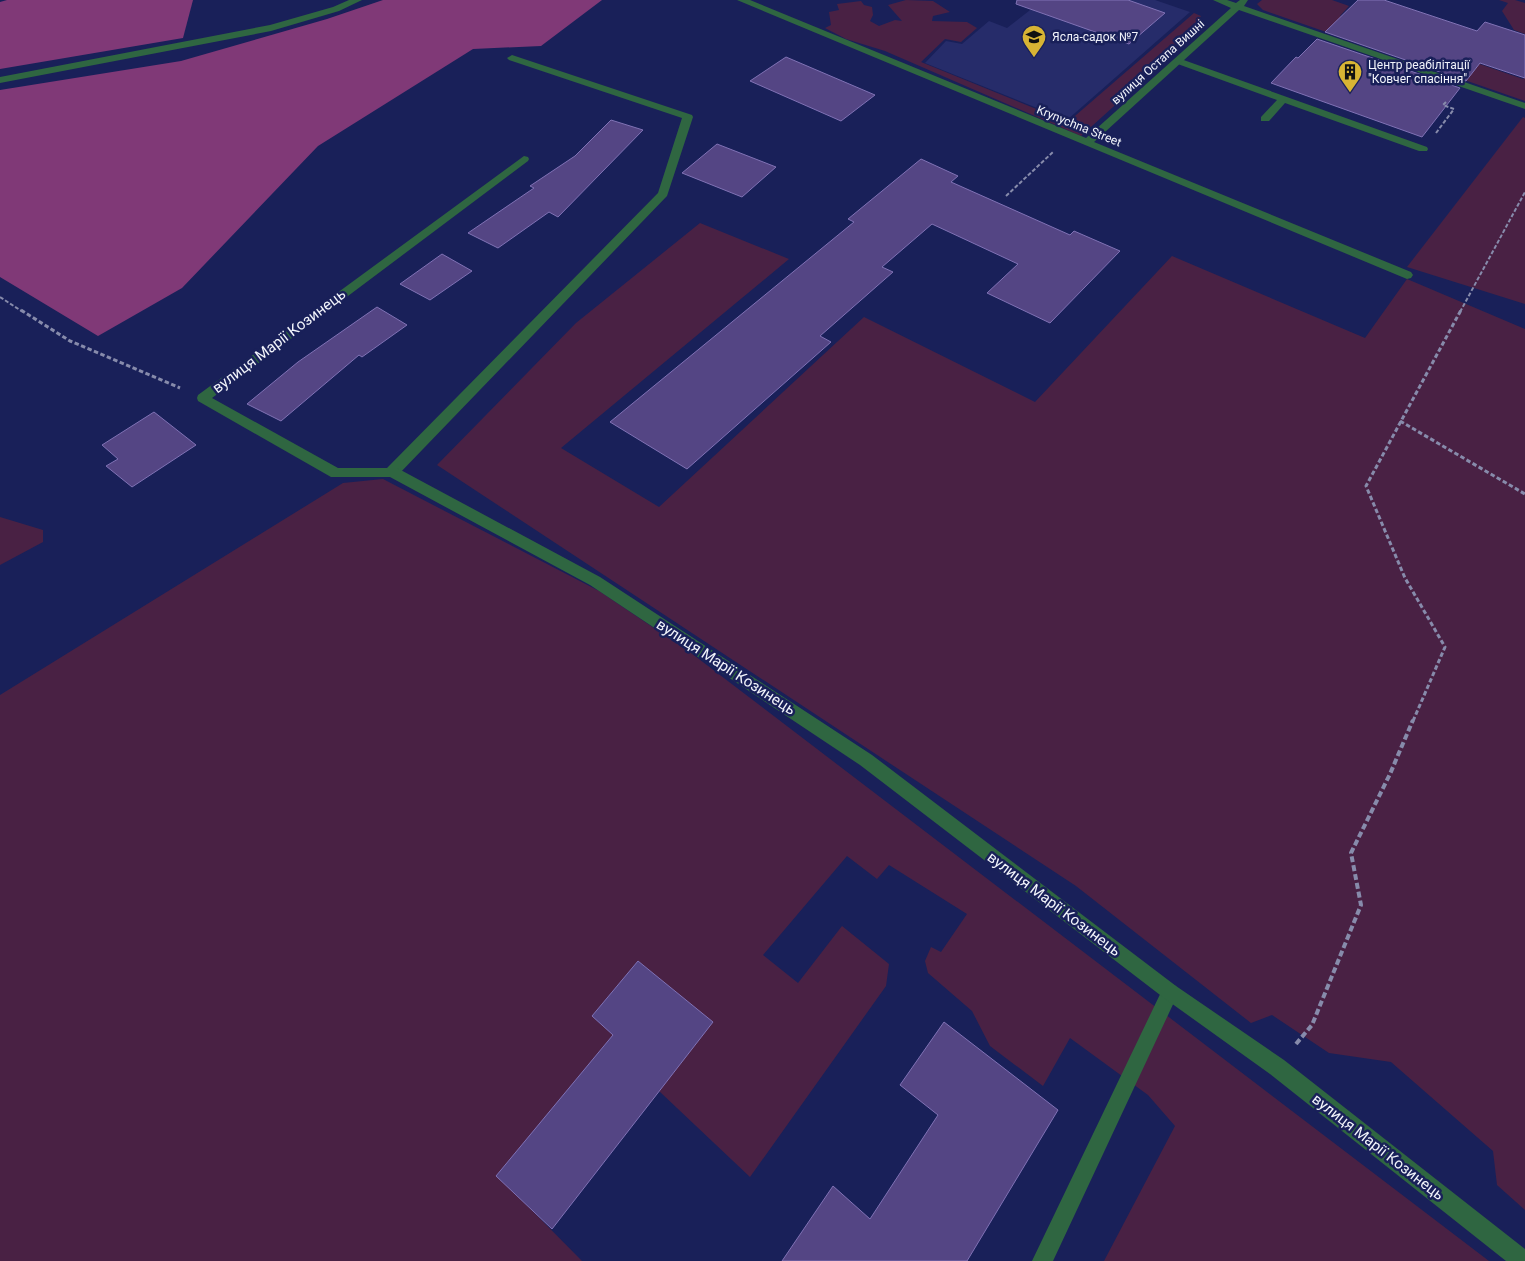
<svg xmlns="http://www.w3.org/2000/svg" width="1525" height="1261" viewBox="0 0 1525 1261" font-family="Roboto,sans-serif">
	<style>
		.built { fill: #262c6a }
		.green { fill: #492144 }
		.forest { fill: #803977 }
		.building { fill: #544584; stroke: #8072b5 }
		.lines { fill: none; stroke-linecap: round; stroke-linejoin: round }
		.path-far2 { stroke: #878bab; stroke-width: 2; stroke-dasharray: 4 2; stroke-linecap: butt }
		.path-far1 { stroke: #878bab; stroke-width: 3; stroke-dasharray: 4.5 2.5; stroke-linecap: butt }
		.path { stroke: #878bab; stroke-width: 4; stroke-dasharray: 6 3; stroke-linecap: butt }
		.service { fill: #2f6641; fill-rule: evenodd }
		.minor { fill: #2f6641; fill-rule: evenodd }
		.labels { text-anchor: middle; stroke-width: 5; stroke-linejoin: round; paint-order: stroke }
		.far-poi-label { font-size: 12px; fill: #f2f4fb; stroke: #192059; text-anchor: start }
		.far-street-label { font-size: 12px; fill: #f2f4fb; stroke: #192059 }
		.street-label { font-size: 15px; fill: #f2f4fb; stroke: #192059 }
	</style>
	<rect width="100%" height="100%" fill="#192059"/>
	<!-- built -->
	<path class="built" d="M1043,0h112l35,12 -123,108 -142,-57 21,-22 16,3 27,-23 18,7z"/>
	<!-- green -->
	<g class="green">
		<path d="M906,0l27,1 17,11 -17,4 -1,5 35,1 10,6 -16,14 -16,-3 -24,23 147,60 126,-109 7,3 -5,9 1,6 -116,105 -196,-85 -39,-12 -21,-11 6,-3 -2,-13 10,-2 -2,-6 24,-3 3,4 8,2 1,8 -3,6 9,5 16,-6 7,1 -14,-16z"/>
		<path d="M1262,0h70l17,6 -9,10 183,63 2,-2v24l-262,-91 -6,-6z"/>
		<path d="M1499,0h16l10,3v31l-11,-4 -12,-19 6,-8z"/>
		<path d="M1523,117l2,1v186l-118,-37z"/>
		<path d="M700,223l89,36 -228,189 98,59 205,-190 171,85 137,-146 193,82 42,-59 118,50v881l-28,-25 -4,-34 -102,-89 -62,-9 -57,-38 -21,8 -175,-137 -639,-421 139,-142z"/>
		<path d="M383,479l216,112 92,62 798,608h-385l71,-135 -27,-31 -78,-57 -27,48 -53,-40 -18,-35 -44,-38 -3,-12 6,-14 10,5 26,-38 -78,-49 -12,14 -30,-23 -84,99 35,28 44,-57 47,38 -3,22 -136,191 -91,-86 53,-69 -74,-61 -46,55 21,19 -116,140 85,86h-582v-566l343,-212z"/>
		<path d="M0,517l43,13v12l-43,23z"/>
	</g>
	<!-- forest -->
	<g class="forest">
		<path d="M7,0h186l-10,38 -183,31v-67z"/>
		<path d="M383,0h219l-61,46 -68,3 -155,97 -136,142 -84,48 -98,-59v-187l181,-29 146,-42z"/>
	</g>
	<!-- building -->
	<g class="building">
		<path d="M1017,0h111l37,13 -36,31 -113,-40z"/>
		<path d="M1358,0h26l93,31 8,-9 40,13v43l-45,-15 -14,18 -141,-49z"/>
		<path d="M1317,39l143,49 -38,49 -151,-54 25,-26 2,1z"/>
		<path d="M786,57l89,38 -34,26 -91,-40z"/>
		<path d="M611,120l32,10 -85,87 -9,-5 -51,36 -30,-15 66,-45 -4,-2 45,-30z"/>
		<path d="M717,144l59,23 -34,30 -60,-24z"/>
		<path d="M921,159l37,17 -7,6 119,53 4,-4 46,20 -70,72 -63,-30 31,-29 -86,-40 -50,43 11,5 -73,64 11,6 -144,127 -77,-47 244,-200 -6,-3z"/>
		<path d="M442,254l30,17 -42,29 -30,-16z"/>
		<path d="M377,307l30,18 -45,32 -3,-2 -78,66 -34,-17 51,-42z"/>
		<path d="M154,412l42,33 -64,42 -26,-21 12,-7 -16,-14z"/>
		<path d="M638,961l75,61 -161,207 -56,-53 117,-141 -21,-19z"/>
		<path d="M944,1022l114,88 -91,151h-185l51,-75 37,33 68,-104 -38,-30z"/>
	</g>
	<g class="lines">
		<!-- path-far2 -->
		<g class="path-far2">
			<path d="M1436,133l18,-24 -11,-4 3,-3"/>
			<path d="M1006,196l47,-44"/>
			<path d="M0,297l23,15"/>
			<path d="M1460,312l65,-120"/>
		</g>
		<!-- path-far1 -->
		<g class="path-far1">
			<path d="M21,310l49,31 110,47"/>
			<path d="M1400,421l125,73"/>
			<path d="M1413,721l32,-74 -40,-69 -39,-92 95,-176"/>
		</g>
		<!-- path -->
		<path class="path" d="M1296,1044l16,-19 49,-120 -10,-52 39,-79 23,-54"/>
		<!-- service -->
		<g class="service">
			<path d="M512,55l180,60 1,2 -26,79 -270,280h-10l-2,-4 2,-4 271,-275 24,-75 -173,-58 -2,-2z"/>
			<path d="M1178,58l249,89 1,2 -1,2h-8l-134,-48 -16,18h-8v-4l16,-17 -102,-37v-4z"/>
			<path d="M1170,983l6,3 3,6 -3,6 -123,263h-21l132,-275z"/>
		</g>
		<!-- minor -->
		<g class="minor">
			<path d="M349,0h13l-23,11 -68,20 -271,52v-6l270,-52 63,-18z"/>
			<path d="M737,0h13l336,138 145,-130 -18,-8h14l9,3 4,-3h8l-4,6 281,97v6l-286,-99 -145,132 317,130 2,3 -2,3 -4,1z"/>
			<path d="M524,156l4,1 1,2 -1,2 -316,237 126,70h59l203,109 272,178 304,231 108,74 241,189v12h-19l-236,-187 -106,-76 -304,-233 -270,-180 -200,-108h-59l-133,-76 -1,-3 1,-3z"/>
		</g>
	</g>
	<!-- icons -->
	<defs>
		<symbol id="school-pin" viewBox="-11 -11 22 30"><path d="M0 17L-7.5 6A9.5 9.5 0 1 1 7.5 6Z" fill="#d8b434" stroke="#192059"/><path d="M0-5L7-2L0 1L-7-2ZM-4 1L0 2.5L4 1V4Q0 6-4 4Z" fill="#111"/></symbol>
		<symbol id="building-pin" viewBox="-11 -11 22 30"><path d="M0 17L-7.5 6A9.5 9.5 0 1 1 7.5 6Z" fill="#d8b434" stroke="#192059"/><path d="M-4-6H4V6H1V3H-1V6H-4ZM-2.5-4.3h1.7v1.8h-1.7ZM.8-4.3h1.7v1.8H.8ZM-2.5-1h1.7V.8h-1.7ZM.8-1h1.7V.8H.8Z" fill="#111"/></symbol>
	</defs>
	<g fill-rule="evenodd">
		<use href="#school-pin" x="1020" y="23" width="28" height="38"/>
		<use href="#building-pin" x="1336" y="58" width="28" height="38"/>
	</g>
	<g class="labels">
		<!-- far-poi labels -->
		<g class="far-poi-label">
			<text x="1052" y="41">Ясла-садок №7</text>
			<text x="1368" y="69">Центр реабілітації<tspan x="1368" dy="14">"Ковчег спасіння"</tspan></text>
		</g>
		<!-- far-street labels -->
		<g class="far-street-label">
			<text transform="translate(1158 62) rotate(-42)" y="4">вулиця Остапа Вишні</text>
			<text transform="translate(1079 126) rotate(22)" y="4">Krynychna Street</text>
		</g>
		<!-- street labels -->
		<g class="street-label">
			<text transform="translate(279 341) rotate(-37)" y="5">вулиця Марії Козинець</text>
			<text transform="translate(726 667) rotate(33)" y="5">вулиця Марії Козинець</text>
			<text transform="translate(1054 904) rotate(37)" y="5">вулиця Марії Козинець</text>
			<text transform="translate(1378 1147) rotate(38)" y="5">вулиця Марії Козинець</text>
		</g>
	</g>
</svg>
